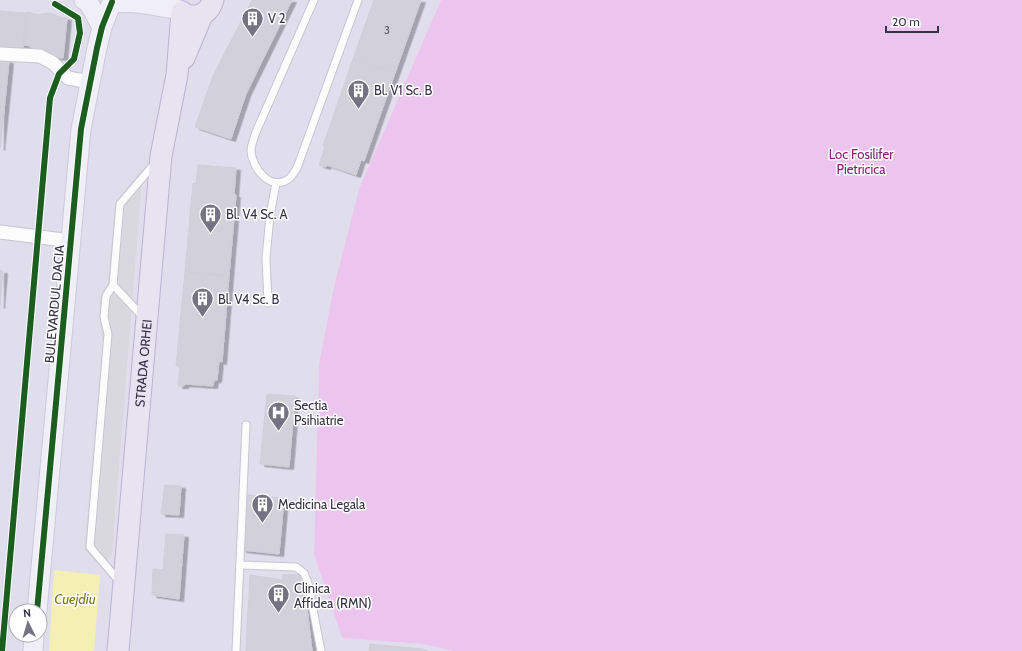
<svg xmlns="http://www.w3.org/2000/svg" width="1022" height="651" viewBox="0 0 1022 651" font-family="Cabin,sans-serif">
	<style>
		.residential { fill: #e0dded; fill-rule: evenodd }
		.green { fill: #ecc5ef }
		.parking { fill: #d9d8df }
		.water { fill: #f4f0b3 }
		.building { fill: #d2d0da; stroke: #d0ced9; filter: url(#shadow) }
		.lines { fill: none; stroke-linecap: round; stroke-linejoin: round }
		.lane-casing { stroke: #c7c5cf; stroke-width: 9 }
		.street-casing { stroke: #c7c5cf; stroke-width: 15 }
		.secondary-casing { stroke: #cec9dc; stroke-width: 21 }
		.primary-casing { stroke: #bbb3d5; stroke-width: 23 }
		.lane { stroke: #fcfcfd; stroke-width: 7 }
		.street { stroke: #fcfcfd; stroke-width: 13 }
		.secondary { stroke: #f0eef6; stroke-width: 19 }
		.primary { stroke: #e7e3f1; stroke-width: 21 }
		.cycleway-casing { stroke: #fff; stroke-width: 8 }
		.cycleway { stroke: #1b5e20; stroke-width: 6 }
		.labels { text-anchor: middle; stroke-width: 3; stroke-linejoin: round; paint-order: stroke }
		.number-label { font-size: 11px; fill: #5e5b6c }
		.poi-label { font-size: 13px; fill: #363347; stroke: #fff; text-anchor: start }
		.park-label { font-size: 13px; fill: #802071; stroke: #fff }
		.street-label { font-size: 13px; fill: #363347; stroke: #fff }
		.water-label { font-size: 14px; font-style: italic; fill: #7a761a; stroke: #fff }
	</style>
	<defs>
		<filter id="shadow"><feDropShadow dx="4.5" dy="2.5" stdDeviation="0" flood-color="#0004"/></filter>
	</defs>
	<rect width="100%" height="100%" fill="#eae8f0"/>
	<!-- residential -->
	<path class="residential" d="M0,0h441l-82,189 -25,97 -15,78 -5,190 28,84 80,6 31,7h-453zM16,611h24v24h-24z"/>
	<!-- green -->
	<path class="green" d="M441,0h581v651h-569l-31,-7 -80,-6 -28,-84 5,-190 15,-78 25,-97z"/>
	<!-- parking -->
	<path class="parking" d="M143,167l-31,387 -10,15 -18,-20 19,-206 -4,-26 1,-21 8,-13 7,-80z"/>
	<!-- water -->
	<path class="water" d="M54,570l46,5 -6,76h-45z"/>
	<!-- building -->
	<g class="building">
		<path d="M252,0h40l-46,94 -15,45 -36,-12 18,-51z"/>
		<path d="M374,0h47l-26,73 -42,-14z"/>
		<path d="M0,11l26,2 -3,35 -23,-2z"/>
		<path d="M30,12l4,3 16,-2 6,3 11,2 -4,40 -18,-2 -14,-6v-4l-7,-1 2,-32z"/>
		<path d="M353,59l42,14 -31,88 -3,-1 -5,15 -29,-10 -1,2 -7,-2 6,-18 -2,-1z"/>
		<path d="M0,60l9,1 -5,50 -4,-1z"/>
		<path d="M0,110l4,1 -4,37z"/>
		<path d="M198,165l38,3 -2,27h2l-7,81 -44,-4 8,-89 3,1z"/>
		<path d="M0,271h3l-3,35z"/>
		<path d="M185,272l44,4 -7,86 -3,-1 -2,19h-3l-1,6 -28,-2 -1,2h-6l2,-20h-4z"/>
		<path d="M267,394l28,2 -6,71 -29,-3z"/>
		<path d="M165,485l16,1 -2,29 -18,-1z"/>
		<path d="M247,495l37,3 -5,56 -37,-4z"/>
		<path d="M166,534l18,1 -5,64 -27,-4 1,-26 10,1z"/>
		<path d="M303,574l9,77h-66l4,-76 32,5 1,-5z"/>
		<path d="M370,644l53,5v2h-54z"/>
	</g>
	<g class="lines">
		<defs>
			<g id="lane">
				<path d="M314,0l-58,132c-2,6 -5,13 -5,19 1,17 20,42 39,27 2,-2 5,-7 7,-10l61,-168"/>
				<path d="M113,285l30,32"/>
				<path d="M268,303l-2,-45 4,-42 6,-33"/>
				<path d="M240,565l56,2 8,6 4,10 13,68"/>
				<path d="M119,581l-29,-34 18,-213 -4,-17 2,-21 7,-11 7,-81 36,-42"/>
				<path d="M236,651l10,-226"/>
			</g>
			<g id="street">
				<path d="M0,54l40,2 13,7 15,15 22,4"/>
				<path d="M0,232l71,9"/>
			</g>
			<g id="secondary">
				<path d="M84,0h3l15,27"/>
				<path d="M37,611l44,-482 16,-81 5,-21 10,-25 26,1 42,7"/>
				<path d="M33,651l1,-16"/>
			</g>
			<g id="primary">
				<path d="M190,16c11,1 20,-4 23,-16"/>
				<path d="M184,58l18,-43"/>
				<path id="s1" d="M118,651l43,-495 16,-81 5,-63"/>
			</g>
		</defs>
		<!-- lane casing -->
		<use href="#lane" class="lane-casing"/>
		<!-- street casing -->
		<use href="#street" class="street-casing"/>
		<!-- secondary casing -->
		<use href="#secondary" class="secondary-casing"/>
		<!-- primary casing -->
		<use href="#primary" class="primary-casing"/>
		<!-- lane -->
		<use href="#lane" class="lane"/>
		<!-- street -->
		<use href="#street" class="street"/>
		<!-- secondary -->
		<use href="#secondary" class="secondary"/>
		<!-- primary -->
		<use href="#primary" class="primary"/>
		<defs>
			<g id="cycleway">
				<path d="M37,611l44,-482 16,-81 5,-21 10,-25"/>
				<path d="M2,651l48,-553 9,-24 15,-15 6,-26 -2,-15 -23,-14"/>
			</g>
		</defs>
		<!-- cycleway casing -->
		<use href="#cycleway" class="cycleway-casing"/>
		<!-- cycleway -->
		<use href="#cycleway" class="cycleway"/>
	</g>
	<!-- icons -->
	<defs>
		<symbol id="building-pin" viewBox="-11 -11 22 30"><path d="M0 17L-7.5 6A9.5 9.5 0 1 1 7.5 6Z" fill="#757282" stroke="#fff"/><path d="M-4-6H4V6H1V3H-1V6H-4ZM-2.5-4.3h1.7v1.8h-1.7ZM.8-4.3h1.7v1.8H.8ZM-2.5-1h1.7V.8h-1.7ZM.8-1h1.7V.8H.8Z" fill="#fff"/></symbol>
		<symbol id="hospital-pin" viewBox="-11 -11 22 30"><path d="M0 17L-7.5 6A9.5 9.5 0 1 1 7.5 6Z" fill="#757282" stroke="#fff"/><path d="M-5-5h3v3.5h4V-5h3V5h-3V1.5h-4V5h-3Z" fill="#fff"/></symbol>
	</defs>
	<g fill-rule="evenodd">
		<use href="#building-pin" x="240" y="6" width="25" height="34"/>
		<use href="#building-pin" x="346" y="78" width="25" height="34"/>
		<use href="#building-pin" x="198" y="202" width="25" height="34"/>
		<use href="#building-pin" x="190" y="286" width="25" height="34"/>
		<use href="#hospital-pin" x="266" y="400" width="25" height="34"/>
		<use href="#building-pin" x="250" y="492" width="25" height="34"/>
		<use href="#building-pin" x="266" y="582" width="25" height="34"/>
	</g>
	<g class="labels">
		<!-- number labels -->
		<g class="number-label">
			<text x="387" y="34">3</text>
		</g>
		<!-- poi labels -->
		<g class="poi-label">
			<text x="268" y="23">V 2</text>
			<text x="374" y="95">Bl. V1 Sc. B</text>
			<text x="226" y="219">Bl. V4 Sc. A</text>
			<text x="218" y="304">Bl. V4 Sc. B</text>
			<text x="294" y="410">Sectia<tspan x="294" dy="15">Psihiatrie</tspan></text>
			<text x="278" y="509">Medicina Legala</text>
			<text x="294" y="593">Clinica<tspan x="294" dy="15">Affidea (RMN)</tspan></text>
		</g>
		<!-- park labels -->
		<g class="park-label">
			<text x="861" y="159">Loc Fosilifer<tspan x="861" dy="15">Pietricica</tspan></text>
		</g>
		<!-- street labels -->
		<g class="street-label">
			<text transform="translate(54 304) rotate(-85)" y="5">BULEVARDUL DACIA</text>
			<text dy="5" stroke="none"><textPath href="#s1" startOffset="289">STRADA ORHEI</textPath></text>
		</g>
		<!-- water labels -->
		<g class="water-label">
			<text x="75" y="604">Cuejdiu</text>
		</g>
	</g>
	<!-- north arrow -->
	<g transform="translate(28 623) rotate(355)"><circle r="19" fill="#ffffff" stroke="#afadb5"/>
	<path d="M0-3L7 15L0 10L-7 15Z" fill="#757282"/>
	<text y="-6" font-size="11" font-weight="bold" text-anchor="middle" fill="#363347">N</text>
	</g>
	<!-- scale -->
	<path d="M886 26v6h52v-6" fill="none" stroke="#363347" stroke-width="2"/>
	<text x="892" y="26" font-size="12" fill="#363347" stroke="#ffffff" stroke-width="3" paint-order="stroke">20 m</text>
</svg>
